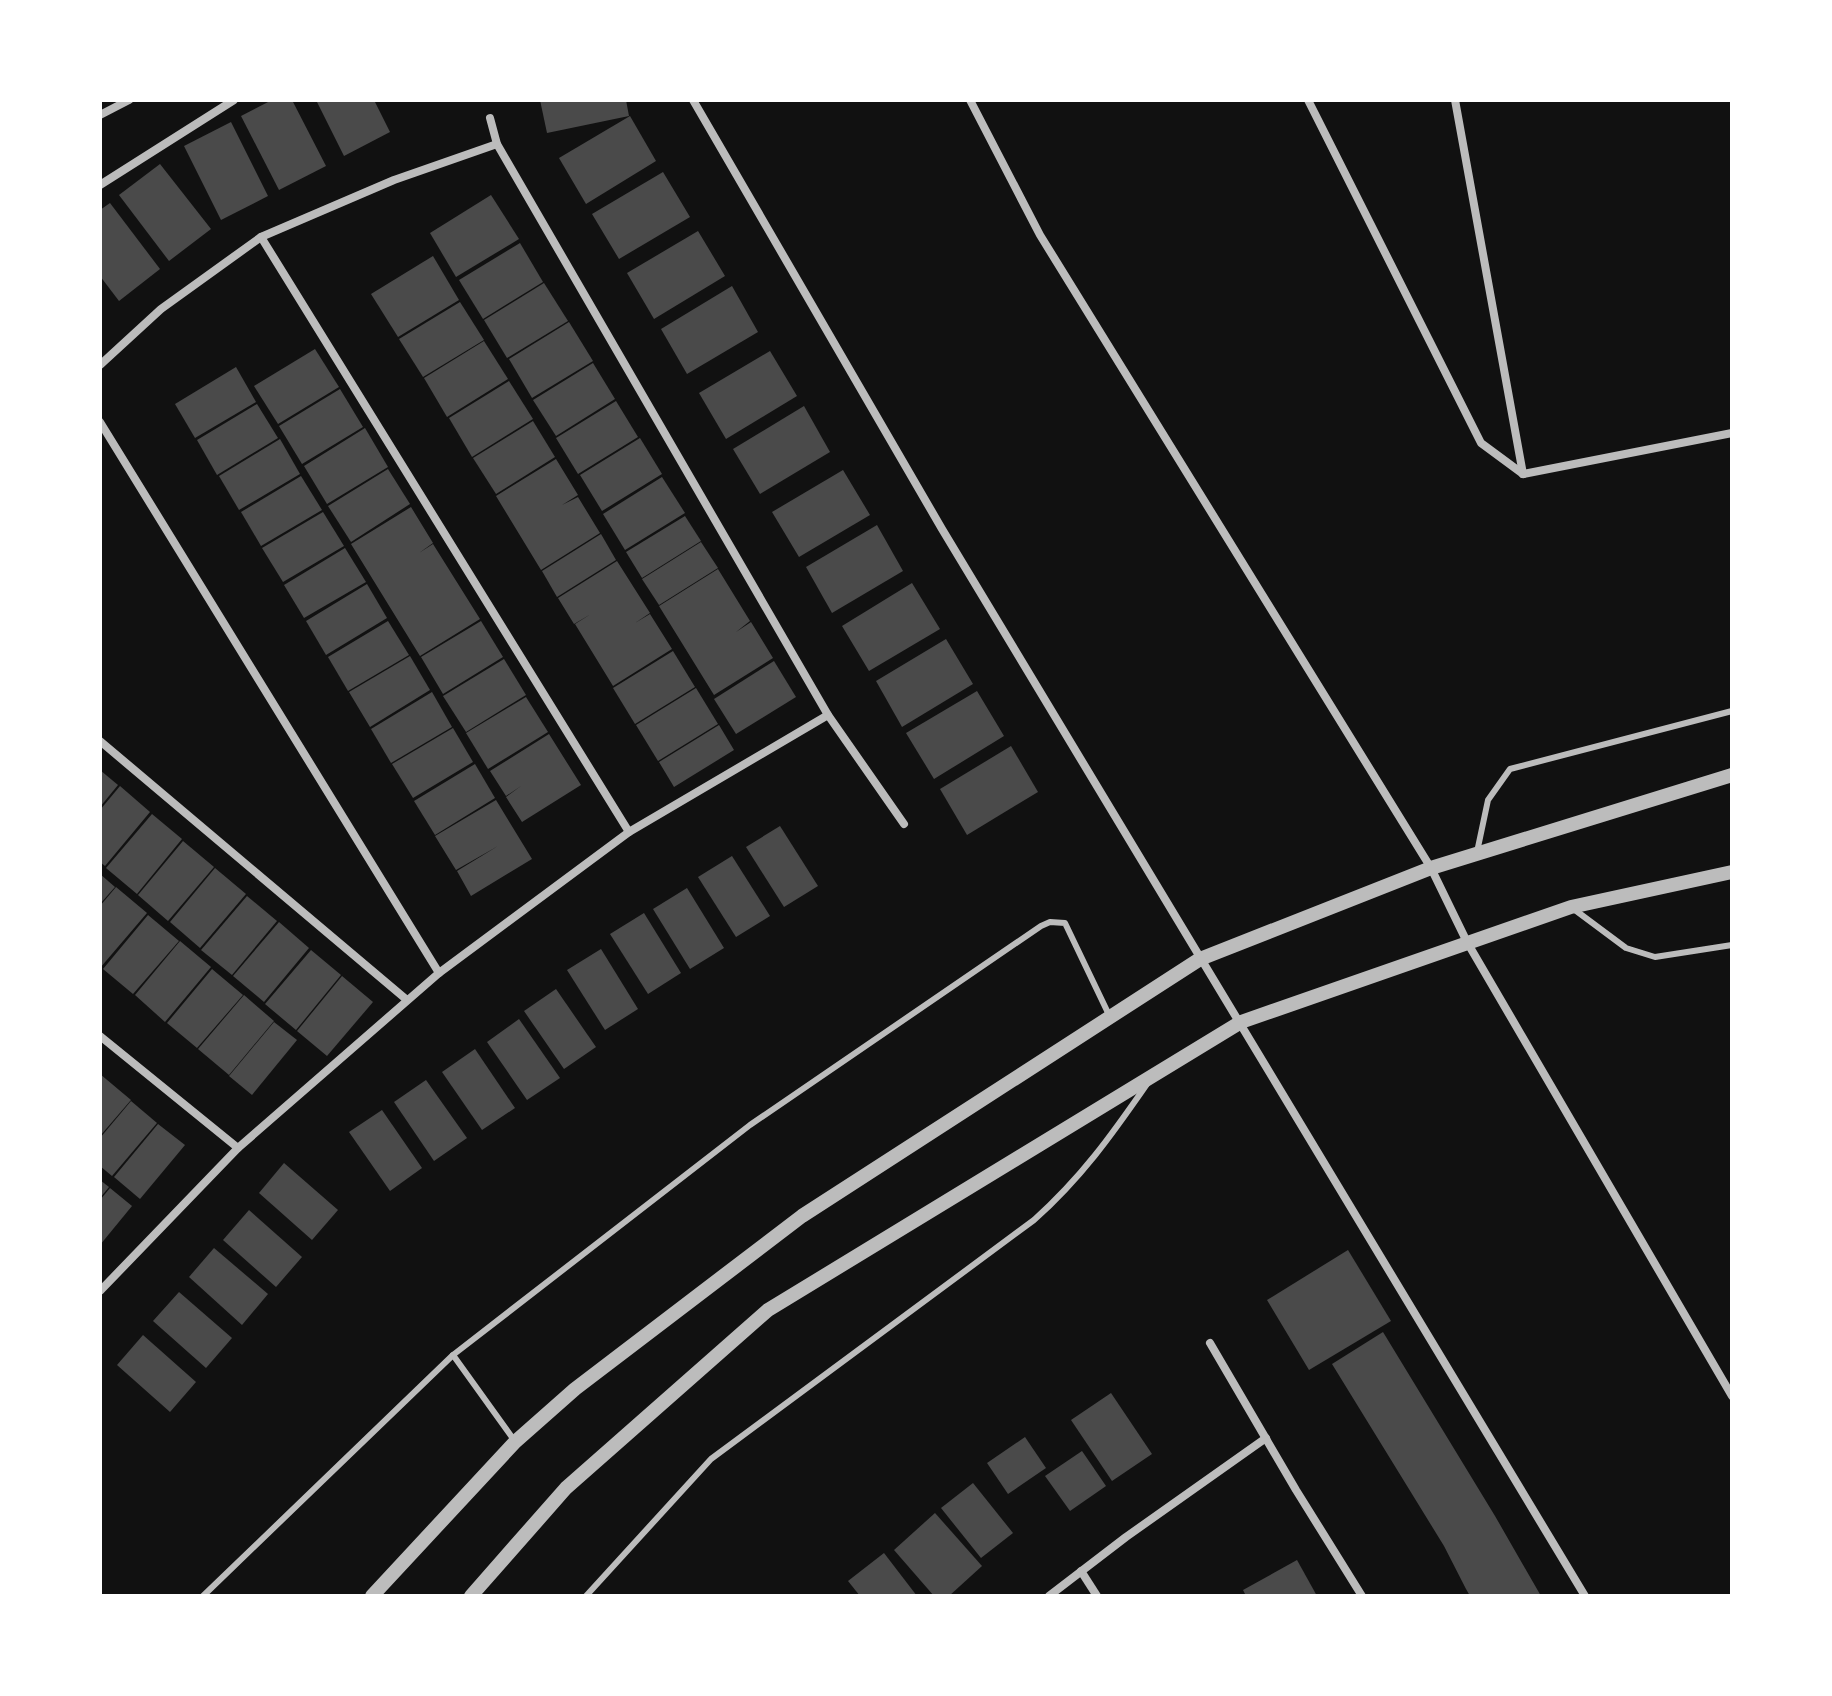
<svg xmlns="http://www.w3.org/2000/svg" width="1832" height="1696" viewBox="0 0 1832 1696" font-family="Jost,sans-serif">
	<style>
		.building { fill: #4a4a4a }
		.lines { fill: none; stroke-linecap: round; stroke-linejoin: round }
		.service { stroke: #bcbcbc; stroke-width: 6 }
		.minor { stroke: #bcbcbc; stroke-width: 8 }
		.tertiary { stroke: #bcbcbc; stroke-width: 14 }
	</style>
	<rect width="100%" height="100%" fill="#111"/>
	<!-- building -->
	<g class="building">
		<path d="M272,100h20l34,66 -47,24 -38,-74z"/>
		<path d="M316,100h58l16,32 -46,24z"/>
		<path d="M540,100h86l3,16 -82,17z"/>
		<path d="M630,116l26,45 -70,43 -27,-46z"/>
		<path d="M231,122l37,74 -47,24 -37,-74z"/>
		<path d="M160,164l51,65 -42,32 -50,-66z"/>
		<path d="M663,172l27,45 -71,42 -27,-45z"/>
		<path d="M491,195l28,44 -63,38 -26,-44z"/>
		<path d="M110,203l50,66 -41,32 -19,-25v-66z"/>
		<path d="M698,231l27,45 -71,43 -27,-46z"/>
		<path d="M520,243l23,39 -60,37 -24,-39z"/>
		<path d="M433,256l26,44 -61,37 -27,-43z"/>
		<path d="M544,283l24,38 -61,37 -23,-38z"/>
		<path d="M732,286l26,46 -71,42 -26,-45z"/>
		<path d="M460,302l24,38 -61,37 -24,-38z"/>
		<path d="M569,322l24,39 -61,37 -23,-39z"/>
		<path d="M484,341l24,38 -61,38 -23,-39z"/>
		<path d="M315,349l24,38 -61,37 -24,-38z"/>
		<path d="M770,351l27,45 -71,43 -27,-46z"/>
		<path d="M593,363l22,36 -59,37 -23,-36z"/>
		<path d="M236,367l20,35 -61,36 -20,-34z"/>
		<path d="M509,381l24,38 -61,38 -23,-39z"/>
		<path d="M340,389l23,38 -61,37 -23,-38z"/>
		<path d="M616,401l22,36 -60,37 -22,-36z"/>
		<path d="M257,404l21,34 -61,37 -20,-35z"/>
		<path d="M804,406l26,46 -70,42 -27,-45z"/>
		<path d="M533,421l22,36 -59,37 -23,-36z"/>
		<path d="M365,428l23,39 -61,37 -23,-38z"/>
		<path d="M640,438l22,36 -60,37 -22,-36z"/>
		<path d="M280,439l20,35 -61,36 -20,-34z"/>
		<path d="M556,459l22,36 -16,10 16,-8 22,36 -59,37 -45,-74z"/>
		<path d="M388,469l22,35 -59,38 -23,-36z"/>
		<path d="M843,470l27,45 -71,42 -27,-45z"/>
		<path d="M301,476l21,34 -61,36 -20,-34z"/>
		<path d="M662,477l23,36 -60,37 -22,-36z"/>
		<path d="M411,507l22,36 -14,10 14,-9 47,75 -60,37 -69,-112z"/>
		<path d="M323,512l21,34 -61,36 -21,-34z"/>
		<path d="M685,516l16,25 -59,37 -16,-26z"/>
		<path d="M877,525l26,46 -71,42 -26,-46z"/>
		<path d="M601,534l15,26 -59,37 -15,-26z"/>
		<path d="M701,542l17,26 -59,37 -17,-26z"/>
		<path d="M345,548l21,34 -62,36 -20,-33z"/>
		<path d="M617,561l33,52 -15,10 15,-9 22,35 -59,37 -38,-62 16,-10 -17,10 -16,-26z"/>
		<path d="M718,569l32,52 -14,11 15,-10 22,36 -59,37 -55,-89z"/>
		<path d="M912,583l28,46 -71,42 -27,-45z"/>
		<path d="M367,584l20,34 -61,37 -20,-34z"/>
		<path d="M388,621l21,34 -61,36 -20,-34z"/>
		<path d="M481,621l22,36 -60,37 -22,-37z"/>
		<path d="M946,639l27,45 -71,43 -26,-46z"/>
		<path d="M673,651l22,36 -60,37 -22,-36z"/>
		<path d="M410,656l20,34 -60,37 -21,-35z"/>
		<path d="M504,659l22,36 -60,37 -23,-36z"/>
		<path d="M774,661l22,36 -60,37 -22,-35z"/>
		<path d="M696,688l22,36 -60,37 -22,-36z"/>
		<path d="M977,691l27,45 -70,43 -28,-46z"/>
		<path d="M432,692l20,35 -61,36 -20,-34z"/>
		<path d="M526,697l22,35 -60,37 -22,-36z"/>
		<path d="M719,725l15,25 -60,37 -15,-25z"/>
		<path d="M453,728l20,34 -60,36 -21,-34z"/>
		<path d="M549,734l32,51 -59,37 -16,-25 15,-11 -15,10 -16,-25z"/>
		<path d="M1011,746l27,46 -71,43 -27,-46z"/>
		<path d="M475,764l20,34 -60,37 -21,-34z"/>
		<path d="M100,770l18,15 -18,22z"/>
		<path d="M120,786l30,26 -45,54 -5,-4v-52z"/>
		<path d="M496,800l36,59 -61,37 -14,-25 41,-25 -42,24 -21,-34z"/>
		<path d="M152,814l30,25 -45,55 -31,-26z"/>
		<path d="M780,826l38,60 -34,21 -38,-60z"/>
		<path d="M183,841l31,26 -46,54 -30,-26z"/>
		<path d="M732,856l38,60 -34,21 -38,-60z"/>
		<path d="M215,868l31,26 -46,54 -30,-26z"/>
		<path d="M100,874l15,13 -15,17z"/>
		<path d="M116,887l31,26 -47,55v-62z"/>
		<path d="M687,888l37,60 -34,21 -37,-60z"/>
		<path d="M247,896l30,25 -45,54 -31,-25z"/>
		<path d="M644,913l37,60 -33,21 -38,-60z"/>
		<path d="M148,915l31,26 -46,53 -30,-25z"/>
		<path d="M279,922l30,26 -45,54 -31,-26z"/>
		<path d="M180,941l31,26 -46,55 -30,-27z"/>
		<path d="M601,949l37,60 -33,21 -38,-60z"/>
		<path d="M311,950l30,25 -45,55 -31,-26z"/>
		<path d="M212,969l31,26 -46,53 -30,-25z"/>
		<path d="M342,976l31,26 -46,54 -30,-25z"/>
		<path d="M556,989l40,58 -32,22 -40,-58z"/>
		<path d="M244,995l30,26 -45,54 -31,-26z"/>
		<path d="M519,1019l41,59 -33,22 -40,-58z"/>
		<path d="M274,1022l23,18 -45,55 -23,-19z"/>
		<path d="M475,1049l40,59 -33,22 -40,-58z"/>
		<path d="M100,1074l31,26 -31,36z"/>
		<path d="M426,1080l41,58 -33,23 -40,-59z"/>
		<path d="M131,1101l26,22 -45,53 -12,-10v-28z"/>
		<path d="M382,1110l40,58 -32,23 -41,-59z"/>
		<path d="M158,1124l27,21 -45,54 -26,-22z"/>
		<path d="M284,1163l54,47 -26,30 -53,-47z"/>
		<path d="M100,1180l9,7 -9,11z"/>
		<path d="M110,1188l22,18 -32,39v-45z"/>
		<path d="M249,1210l53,47 -26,30 -53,-47z"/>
		<path d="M214,1248l54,46 -26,31 -53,-48z"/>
		<path d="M1348,1250l43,71 -82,49 -42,-70z"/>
		<path d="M179,1292l53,46 -26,30 -53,-47z"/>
		<path d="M1383,1332l112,184 46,80h-71l-4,-7 -22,-43 -112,-182z"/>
		<path d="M143,1335l53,47 -26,30 -53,-47z"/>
		<path d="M1111,1393l41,61 -40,27 -41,-61z"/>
		<path d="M1025,1437l21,31 -38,26 -21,-31z"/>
		<path d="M1082,1451l24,35 -36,25 -25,-35z"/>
		<path d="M973,1483l40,50 -32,25 -40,-50z"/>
		<path d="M935,1513l47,53 -33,30h-15l-40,-46z"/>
		<path d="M884,1553l33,43h-57l-12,-15z"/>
		<path d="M1297,1560l20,36h-71l-3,-6z"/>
	</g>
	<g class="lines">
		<!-- service -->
		<g class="service">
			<path d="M1477,852l11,-52 22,-31 222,-58"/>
			<path d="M1575,910l51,38 29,9 77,-12"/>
			<path d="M453,1355l61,85"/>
			<path d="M203,1596l250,-241 297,-230 291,-199 9,-4 15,1 45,94"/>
			<path d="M586,1596l125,-137 323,-239c47,-42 77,-84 113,-136"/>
		</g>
		<!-- minor -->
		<g class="minor">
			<path d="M693,100l249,429 643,1067"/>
			<path d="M970,100l70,135 391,633 36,74 265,454"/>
			<path d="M1308,100l173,343 42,31"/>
			<path d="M1455,100l68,374"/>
			<path d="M100,115l29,-15"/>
			<path d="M490,118l7,26 331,571 76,109"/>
			<path d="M100,185l134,-85"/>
			<path d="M261,237l368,595"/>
			<path d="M100,365l61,-56 100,-72 133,-57 103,-36"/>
			<path d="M100,422l339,551"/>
			<path d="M1523,474l209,-41"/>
			<path d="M100,741l307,259"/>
			<path d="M100,1036l138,112"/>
			<path d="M100,1291l138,-143 201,-175 190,-141 199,-117"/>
			<path d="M1210,1343l86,147 66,106"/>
			<path d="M1081,1571l16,25"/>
			<path d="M1049,1596l77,-59 140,-99"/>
		</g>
		<!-- tertiary -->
		<g class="tertiary">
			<path d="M372,1596l143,-154 60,-53 227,-173 398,-257 231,-91 301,-93"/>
			<path d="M471,1596l95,-108 202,-178 473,-288 330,-115 161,-35"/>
		</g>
	</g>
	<!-- border -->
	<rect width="1832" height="1696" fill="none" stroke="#ffffff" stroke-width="204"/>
</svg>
